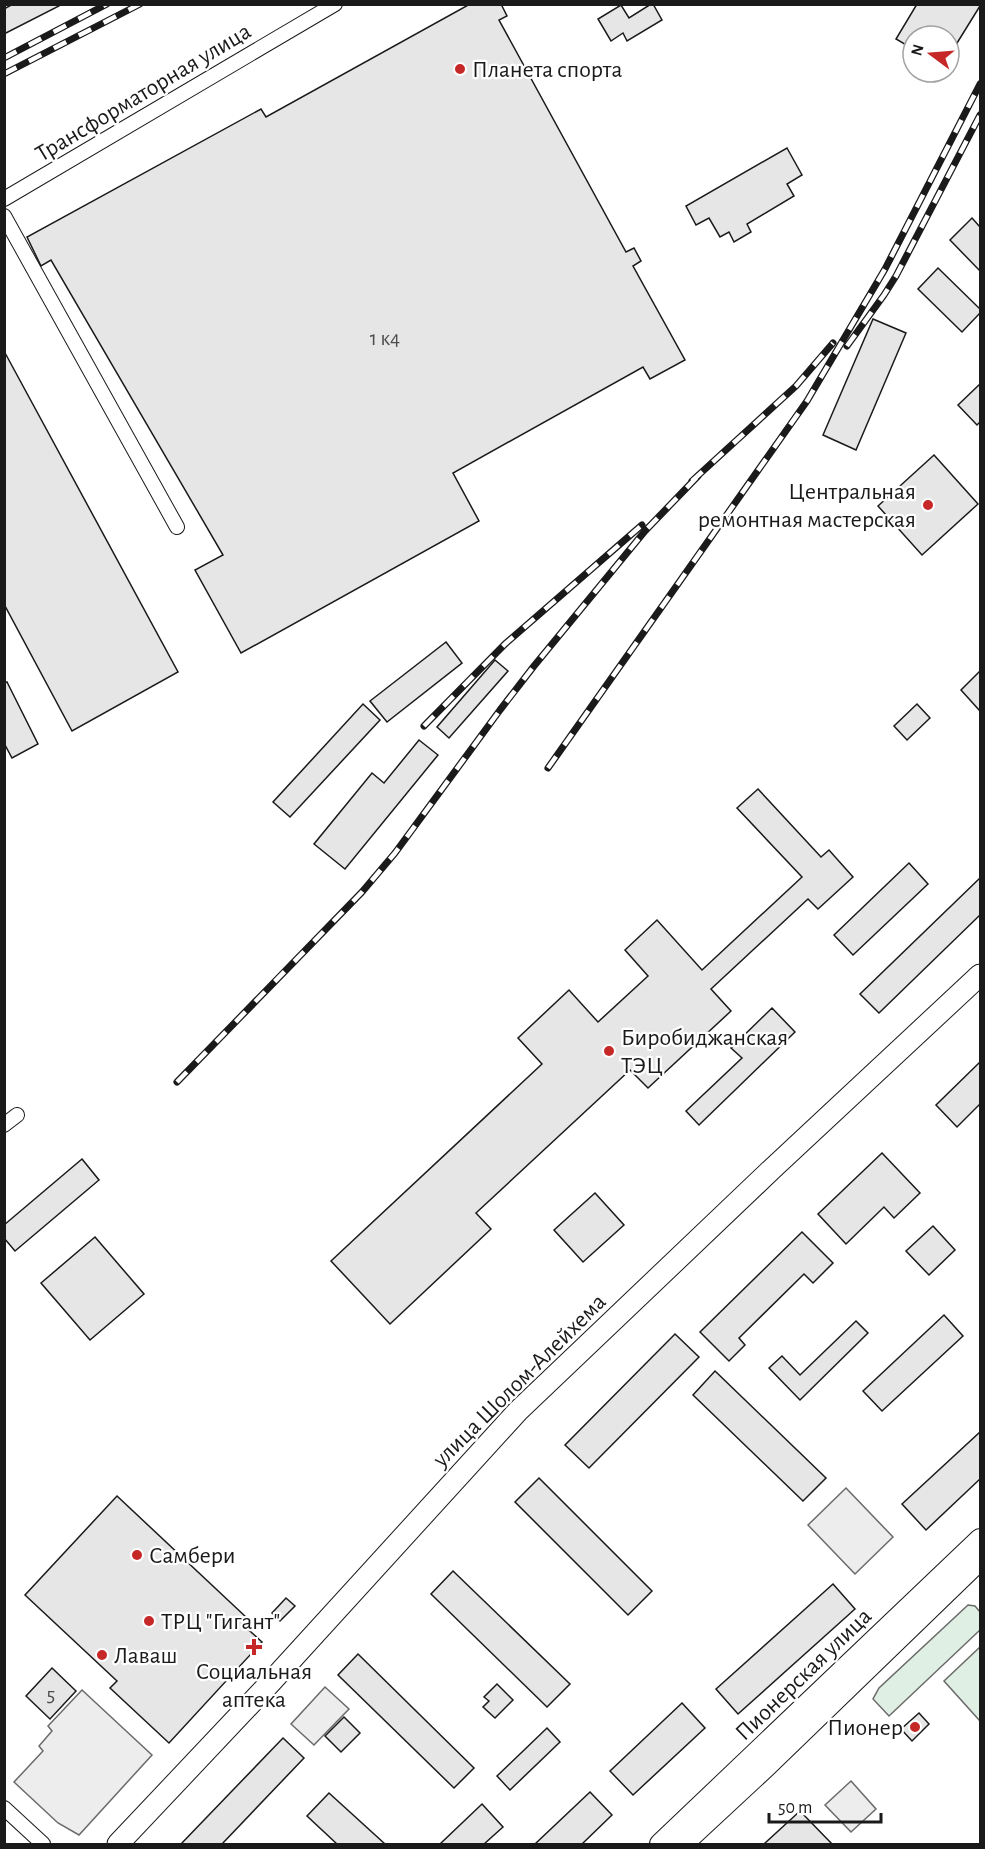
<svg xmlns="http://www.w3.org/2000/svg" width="985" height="1849" viewBox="0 0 985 1849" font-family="'Alegreya Sans',sans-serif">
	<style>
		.green { fill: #e0efe3; stroke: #6a6a6a; stroke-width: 1.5 }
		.parking { fill: #ededed; stroke: #6a6a6a; stroke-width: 1.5 }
		.building { fill: #e6e6e6; stroke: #1a1a1a; stroke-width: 1.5 }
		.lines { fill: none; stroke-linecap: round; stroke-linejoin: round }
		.minor-casing { stroke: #1a1a1a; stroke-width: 16 }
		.secondary-casing { stroke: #1a1a1a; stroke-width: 22 }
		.primary-casing { stroke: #1a1a1a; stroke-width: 23 }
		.minor { stroke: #fff; stroke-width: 14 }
		.secondary { stroke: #fff; stroke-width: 20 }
		.primary { stroke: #fff; stroke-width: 21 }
		.rail-casing { stroke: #1a1a1a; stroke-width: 7 }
		.rail { stroke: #fff; stroke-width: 4.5; stroke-dasharray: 14; stroke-linecap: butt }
		.poi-dot { fill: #c62828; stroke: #fff; stroke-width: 2 }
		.labels { text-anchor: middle; stroke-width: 4.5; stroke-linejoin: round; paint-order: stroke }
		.number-label { font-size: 21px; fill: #4d4d4d }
		.poi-label { font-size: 24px; fill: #1a1a1a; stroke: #fff; text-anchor: start }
		.street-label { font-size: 24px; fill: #1a1a1a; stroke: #fff }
	</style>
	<rect width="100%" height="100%" fill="#fff"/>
	<!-- green -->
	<g class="green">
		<path d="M968,1605l7,1 5,6v18l-91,86 -16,-17 6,-11z"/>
		<path d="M980,1647v74l-36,-40z"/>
	</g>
	<!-- parking -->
	<g class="parking">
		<path d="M846,1488l47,49 -38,37 -47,-49z"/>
		<path d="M325,1687l24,22 -35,36 -23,-21z"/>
		<path d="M82,1690l70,65 -73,80 -21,-12 -44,-41 29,-31 -4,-5 13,-15 -4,-5z"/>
		<path d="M851,1781l25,28 -25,23 -26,-27z"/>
	</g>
	<!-- building -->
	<g class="building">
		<path d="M13,4h45l1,2 -55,28v-25z"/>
		<path d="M470,4h31l6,12 -8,4 127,232 8,-4 7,13 -8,5 52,94 -35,19 -7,-12 -190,106 26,48 -238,132 -46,-83 28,-15 -172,-295 -10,6 -14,-29 234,-128 5,8z"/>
		<path d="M651,4h2l9,16 -35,21 -4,-8 -12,8 -13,-22 23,-14 8,13z"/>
		<path d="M917,4h63v2l-31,50v-20h-36v13l-17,-10z"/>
		<path d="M787,148l15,27 -15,9 7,12 -47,28 4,8 -17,10 -5,-10 -9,5 -11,-19 -13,7 -10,-19z"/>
		<path d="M972,218l8,9v44l-30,-31z"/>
		<path d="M938,268l42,41v4l-18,19 -44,-43z"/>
		<path d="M873,319l33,14 -50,117 -33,-15z"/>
		<path d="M4,351l174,321 -106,59 -68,-127z"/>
		<path d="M980,384v38l-3,3 -19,-20z"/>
		<path d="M934,455l44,49 -56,51 -44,-49z"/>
		<path d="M446,642l16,21 -75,59 -17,-21z"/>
		<path d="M495,660l13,11 -59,67 -12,-11z"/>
		<path d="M980,671v40l-19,-21z"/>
		<path d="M7,682l31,62 -26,14 -8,-15v-60z"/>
		<path d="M363,704l17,16 -90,97 -17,-15z"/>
		<path d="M917,704l13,14 -23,22 -13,-14z"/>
		<path d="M419,740l19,15 -93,114 -31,-25 58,-71 12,10z"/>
		<path d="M758,789l63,68 8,-7 24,27 -35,32 -10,-10 -97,90 20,22 -83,77 -18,-18 -154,143 15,16 -101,95 -59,-63 211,-197 -24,-26 51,-48 29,32 50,-46 -23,-26 32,-30 45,50 100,-93 -65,-69z"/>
		<path d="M909,863l19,21 -75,71 -19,-20z"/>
		<path d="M980,878v37l-101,98 -19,-19z"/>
		<path d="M772,1008l23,24 -96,93 -13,-14 56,-53 -11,-10z"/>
		<path d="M980,1062v42l-23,23 -21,-22z"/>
		<path d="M882,1153l38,40 -26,25 -10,-11 -38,37 -28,-30z"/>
		<path d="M82,1159l17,21 -84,71 -11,-13v-13z"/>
		<path d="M595,1193l29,32 -41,37 -29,-32z"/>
		<path d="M933,1226l22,24 -26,25 -23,-24z"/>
		<path d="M802,1232l31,31 -20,20 -9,-9 -65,64 6,7 -16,16 -29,-29z"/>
		<path d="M95,1237l49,57 -54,46 -49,-57z"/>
		<path d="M944,1315l19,21 -81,75 -19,-20z"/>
		<path d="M856,1321l12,12 -68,67 -31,-32 13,-12 18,19z"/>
		<path d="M675,1334l24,23 -110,111 -24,-23z"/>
		<path d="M715,1371l111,107 -23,23 -110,-106z"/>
		<path d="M980,1432v47l-54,51 -24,-26z"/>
		<path d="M539,1478l113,113 -24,24 -113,-113z"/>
		<path d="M117,1496l130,122 -5,6 20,18 -93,101 -59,-55 7,-7 -92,-86z"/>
		<path d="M453,1571l117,113 -23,23 -116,-113z"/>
		<path d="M833,1584l22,25 -117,105 -22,-25z"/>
		<path d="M286,1598l9,8 -15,15 -8,-8z"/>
		<path d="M358,1654l116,114 -20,20 -116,-113z"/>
		<path d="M52,1668l24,23 -26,28 -24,-23z"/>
		<path d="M497,1684l16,16 -18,18 -12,-11 6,-6 -5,-4z"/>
		<path d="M682,1703l23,25 -72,67 -23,-24z"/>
		<path d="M919,1713l10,11 -17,17 -11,-12z"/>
		<path d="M344,1717l16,16 -19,19 -16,-16z"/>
		<path d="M547,1728l13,14 -50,48 -13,-14z"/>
		<path d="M283,1738l21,20 -82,86h-41z"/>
		<path d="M590,1792l22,23 -30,29h-47z"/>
		<path d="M329,1793l56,51h-48l-30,-28z"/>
		<path d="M482,1804l21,23 -19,17h-44z"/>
		<path d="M800,1811l32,33h-68z"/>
	</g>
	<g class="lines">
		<defs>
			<g id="minor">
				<path d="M4,199l331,-195"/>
				<path d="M4,216l173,311"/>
				<path d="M4,1125l13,-10"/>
				<path d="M4,1808l39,36"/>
			</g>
			<g id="secondary">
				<path d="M660,1844l320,-305"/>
				<path d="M683,1844l83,-77 214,-207"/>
			</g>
			<path id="primary" d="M118,1844l152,-161 248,-272 254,-242 208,-194"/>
		</defs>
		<!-- minor casing -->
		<use href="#minor" class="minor-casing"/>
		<!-- secondary casing -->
		<use href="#secondary" class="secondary-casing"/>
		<!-- primary casing -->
		<use href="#primary" class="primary-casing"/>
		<!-- minor -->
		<use href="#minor" class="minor"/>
		<!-- secondary -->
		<use href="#secondary" class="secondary"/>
		<!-- primary -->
		<use href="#primary" class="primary"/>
		<defs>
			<g id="rail">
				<path d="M4,58l103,-54"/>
				<path d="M4,74l136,-70"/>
				<path d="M847,346l37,-51 12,-19 84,-161"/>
				<path d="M692,481l104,-95 37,-43"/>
				<path d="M424,726l81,-82 137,-119"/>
				<path d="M548,768l259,-367 78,-132 95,-185"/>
				<path d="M177,1082l185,-190 33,-39 105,-143 34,-44 111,-135 53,-55"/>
			</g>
		</defs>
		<!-- rail casing -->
		<use href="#rail" class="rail-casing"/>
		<!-- rail -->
		<use href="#rail" class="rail"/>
	</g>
	<!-- markers -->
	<g class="poi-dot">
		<circle cx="460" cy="69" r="6"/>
		<circle cx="928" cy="505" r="6"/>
		<circle cx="609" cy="1051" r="6"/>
		<circle cx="137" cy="1555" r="6"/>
		<circle cx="149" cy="1621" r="6"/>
		<path d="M251 1638h6v6h6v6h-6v6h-6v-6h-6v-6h6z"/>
		<circle cx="102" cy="1655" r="6"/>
		<circle cx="915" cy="1727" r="6"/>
	</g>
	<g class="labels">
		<!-- number labels -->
		<g class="number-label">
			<text x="385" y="345">1 к4</text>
			<text x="51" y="1701">5</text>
		</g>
		<!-- poi labels -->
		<g class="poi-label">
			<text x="472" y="77">Планета спорта</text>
			<text x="916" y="499" text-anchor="end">Центральная<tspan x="916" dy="28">ремонтная мастерская</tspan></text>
			<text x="621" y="1045">Биробиджанская<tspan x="621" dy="28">ТЭЦ</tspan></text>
			<text x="149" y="1563">Самбери</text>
			<text x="161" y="1629">ТРЦ "Гигант"</text>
			<text x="114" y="1663">Лаваш</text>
			<text x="254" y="1679" text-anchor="middle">Социальная<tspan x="254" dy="28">аптека</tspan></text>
			<text x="903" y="1735" text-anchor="end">Пионер</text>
		</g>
		<!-- street labels -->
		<g class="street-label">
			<text transform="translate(143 92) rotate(-31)" y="8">Трансформаторная улица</text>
			<text transform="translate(519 1380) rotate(-45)" y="8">улица Шолом-Алейхема</text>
			<text transform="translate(803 1674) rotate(-44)" y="8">Пионерская улица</text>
		</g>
	</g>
	<!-- border -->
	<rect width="985" height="1849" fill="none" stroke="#1a1a1a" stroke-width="12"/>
	<!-- north arrow -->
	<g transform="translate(931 54) rotate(286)"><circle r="28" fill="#ffffff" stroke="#a3a3a3" stroke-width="1.5"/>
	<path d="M0-4.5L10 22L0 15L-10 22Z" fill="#c62828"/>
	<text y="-9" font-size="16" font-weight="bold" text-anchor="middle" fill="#1a1a1a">N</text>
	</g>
	<!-- scale -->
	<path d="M769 1813v9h112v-9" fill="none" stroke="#1a1a1a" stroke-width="3"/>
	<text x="778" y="1813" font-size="18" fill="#1a1a1a" stroke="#ffffff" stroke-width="4.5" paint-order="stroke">50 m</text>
</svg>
